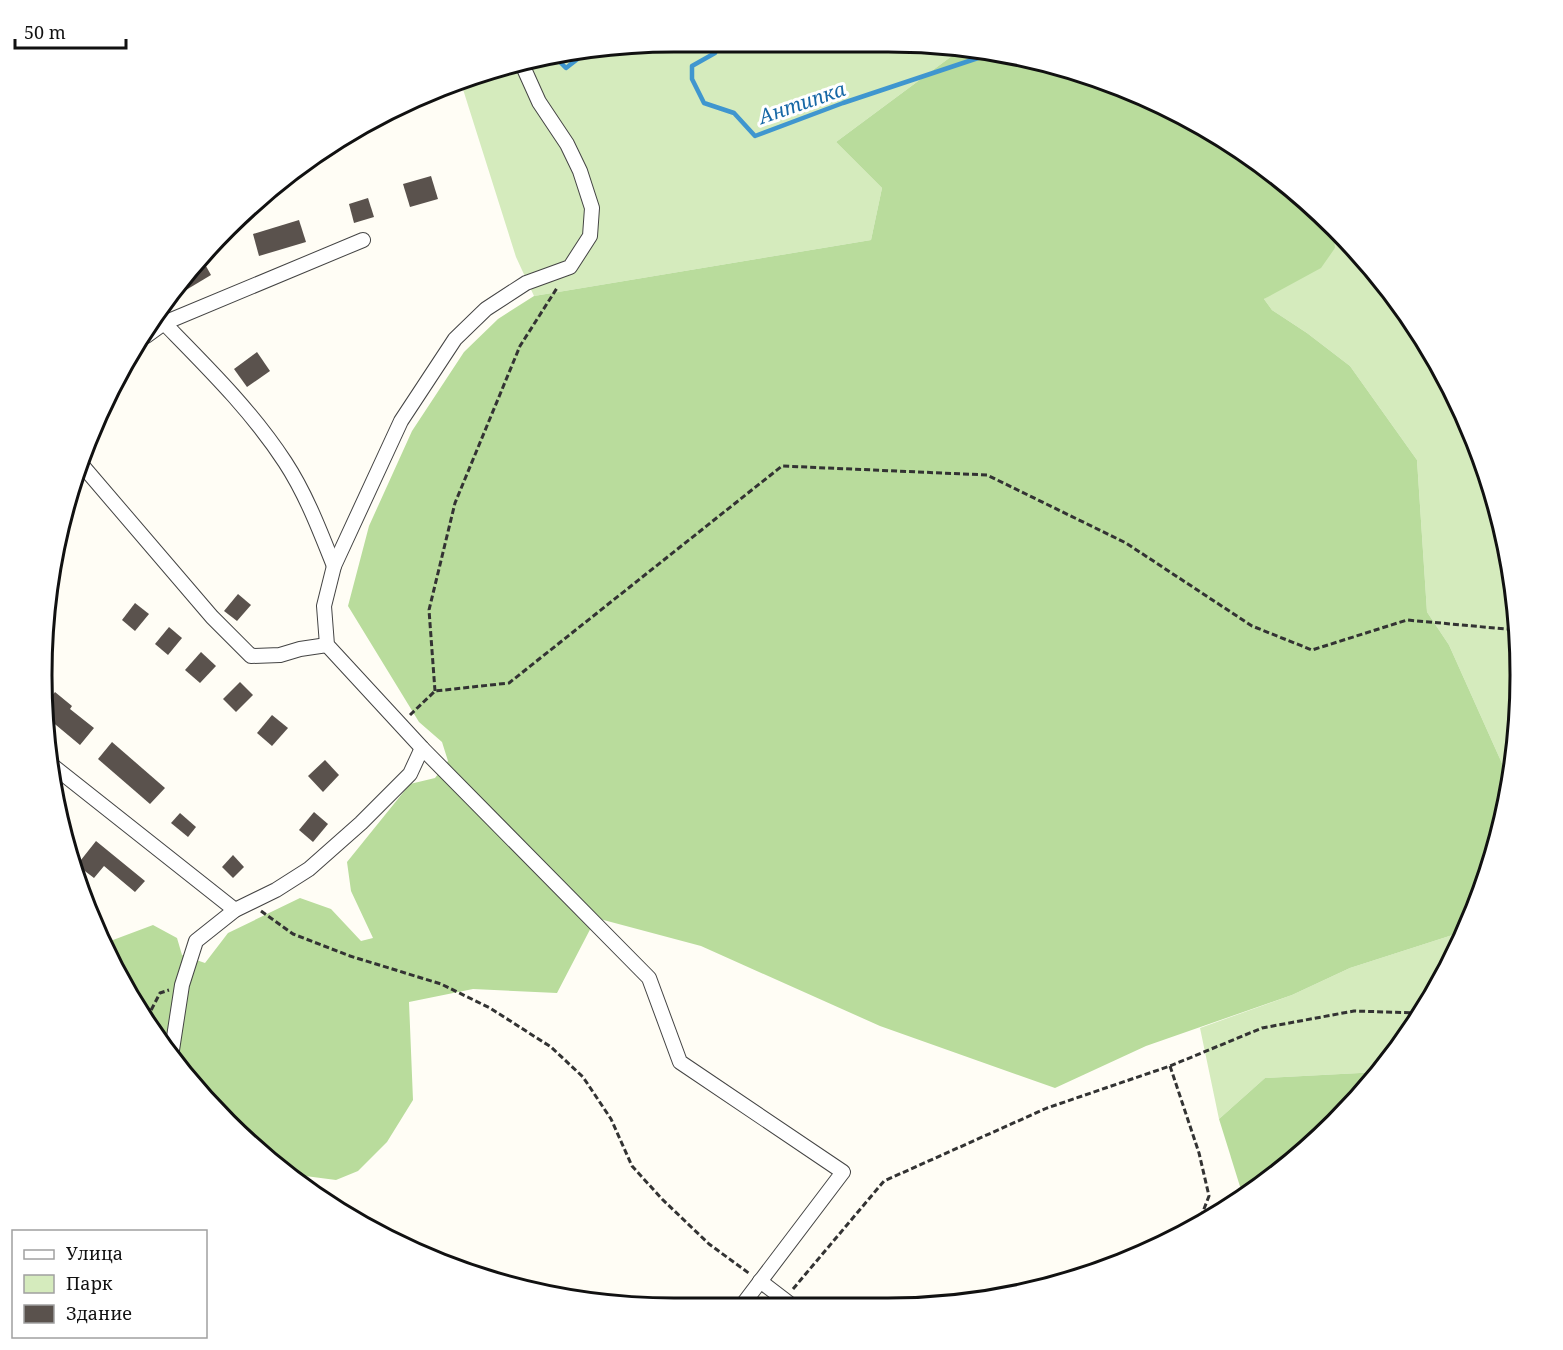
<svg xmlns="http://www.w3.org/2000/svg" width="1563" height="1350" viewBox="0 0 1563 1350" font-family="'Noto Serif',serif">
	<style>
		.green { fill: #d5ebbd }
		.forest { fill: #b9dc9c }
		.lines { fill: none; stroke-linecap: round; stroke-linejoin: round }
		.stream { stroke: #3f96cf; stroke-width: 4.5 }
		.building { fill: #5a524d }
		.street-casing { stroke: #444; stroke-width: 16 }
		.path { stroke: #333; stroke-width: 3; stroke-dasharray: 6 3; stroke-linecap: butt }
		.street { stroke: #fff; stroke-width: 14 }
		.labels { text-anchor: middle; stroke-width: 6; stroke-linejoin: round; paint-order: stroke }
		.water-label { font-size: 20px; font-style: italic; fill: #1768a6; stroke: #fff }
		.rim { fill: none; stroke: #111; stroke-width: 3 }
	</style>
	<rect width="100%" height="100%" fill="#fffdf5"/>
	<!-- green -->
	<g class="green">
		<path d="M675,42l289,5 -128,95 46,46 -11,52 -337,56 -18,-39 -55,-174 51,-20z"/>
		<path d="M1334,230l30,28 72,101 52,113 28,121 4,124 -11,62 -60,-134 -22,-33 -10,-152 -67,-94 -43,-33 -35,-23 -8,-11 71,-51z"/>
		<path d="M1465,931l-9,24 -66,106 -11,11 -114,6 -46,41 -19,-91 92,-33 58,-27z"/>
	</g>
	<!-- forest -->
	<g class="forest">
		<path d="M964,47l127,28 77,32 106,66 29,28 -3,6 17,7 17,16 1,18 -14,20 -57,31 8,11 35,23 43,33 67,94 10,152 22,33 60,134 -10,60 -34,92 -115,37 -58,27 -146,51 -91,42 -175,-62 -179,-80 -105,-28 -39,75 -84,-4 -64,13 4,98 -26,42 -29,29 -22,9 -46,-6 -63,-52 -100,-130 -22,-49 48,-18 24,13 5,17 23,8 23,-30 72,-35 31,11 30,32 12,-3 -22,-47 -4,-29 63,-78 25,-6 13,-17 -6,-19 -23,-20 -71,-116 21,-80 43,-95 52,-79 34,-33 36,-23 337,-56 11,-52 -46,-46z"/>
		<path d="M1379,1072l-74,79 -62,45 -24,-77 46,-41z"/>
	</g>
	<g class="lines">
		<!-- stream -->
		<g class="stream">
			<path d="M706,43l9,10 -23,13v13l12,24 30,10 21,23 88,-33 150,-50"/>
			<path d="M556,58l10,10 18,-14"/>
		</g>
	</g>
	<!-- building -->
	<g class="building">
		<path d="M431,176l7,23 -28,8 -7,-23z"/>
		<path d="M368,198l6,19 -20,6 -5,-19z"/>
		<path d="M299,220l7,22 -47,14 -6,-22z"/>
		<path d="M202,259l9,16 -45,27 7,-12z"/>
		<path d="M257,352l13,19 -23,16 -13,-18z"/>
		<path d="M238,594l13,11 -14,16 -13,-10z"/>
		<path d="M135,603l14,11 -14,17 -13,-11z"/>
		<path d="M169,627l13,11 -14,17 -13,-11z"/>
		<path d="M201,652l15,14 -16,17 -15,-13z"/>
		<path d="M240,682l13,13 -17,17 -13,-13z"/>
		<path d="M55,692l17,14 -2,3 24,19 -14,17 -36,-30v-9z"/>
		<path d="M272,715l16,13 -16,18 -15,-13z"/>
		<path d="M112,742l53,46 -15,16 -52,-45z"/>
		<path d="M325,760l14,15 -16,17 -15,-16z"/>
		<path d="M314,812l14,12 -15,18 -14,-12z"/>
		<path d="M180,813l16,14 -8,10 -17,-14z"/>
		<path d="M96,841l49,40 -10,11 -31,-26 -10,12 -17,-13z"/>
		<path d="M233,855l11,12 -11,11 -11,-11z"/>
	</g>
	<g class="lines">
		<defs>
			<g id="street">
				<path d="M521,62l18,40 28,42 13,27 12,37 -2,28 -20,31 -44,16 -40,26 -31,30 -54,82 -67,145 -10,40 3,39 95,103 227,230 31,84 163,110 -103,136"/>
				<path d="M158,315l6,8c43,44 87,87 121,139 21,32 35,69 49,104"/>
				<path d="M146,336l18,-13 199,-83"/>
				<path d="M81,464l131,153 39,39 29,-1 20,-6 27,-4"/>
				<path d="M53,766l182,144"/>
				<path d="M172,1050l10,-65 14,-44 39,-31 41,-20 33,-21 52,-46 49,-49 12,-26"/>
				<path d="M760,1281l34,26"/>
			</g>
		</defs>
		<!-- street casing -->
		<use href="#street" class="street-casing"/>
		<!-- path -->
		<g class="path">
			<path d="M435,691l-6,-81 26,-107 65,-157 37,-58"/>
			<path d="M410,715l25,-24 74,-8 273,-217 205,9 139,68 126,83 60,24 95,-30 110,10"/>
			<path d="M261,911l32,23 57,22 91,28 49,24 61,39 32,30 28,42 21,47 30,33 47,45 41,30"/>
			<path d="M147,1018l13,-25 9,-3"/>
			<path d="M1170,1066l29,87 10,43 -12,31"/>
			<path d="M793,1289l91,-108 163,-73 123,-42 92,-38 92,-17 66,2"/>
		</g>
		<!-- street -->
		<use href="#street" class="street"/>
	</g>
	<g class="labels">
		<!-- water labels -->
		<g class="water-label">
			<text transform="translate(802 103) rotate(-19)" y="7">Антипка</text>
		</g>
	</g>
	<!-- crop -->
	<path d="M0 0H1563V1350H0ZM674 52H888A622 622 0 0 1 1510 674V676A622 622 0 0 1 888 1298H674A622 622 0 0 1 52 676V674A622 622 0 0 1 674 52Z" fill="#fff" fill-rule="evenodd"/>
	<path class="rim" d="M674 52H888A622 622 0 0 1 1510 674V676A622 622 0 0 1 888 1298H674A622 622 0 0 1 52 676V674A622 622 0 0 1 674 52Z"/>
	<!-- legend -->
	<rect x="12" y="1230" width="195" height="108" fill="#ffffff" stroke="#a0a0a0" stroke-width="1.5"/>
	<rect x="24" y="1250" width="30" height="9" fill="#ffffff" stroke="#a0a0a0" stroke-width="1.5"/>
	<text x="66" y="1260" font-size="18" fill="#111111">Улица</text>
	<rect x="24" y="1275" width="30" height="18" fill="#d5ebbd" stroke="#a0a0a0" stroke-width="1.5"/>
	<text x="66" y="1290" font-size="18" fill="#111111">Парк</text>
	<rect x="24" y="1305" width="30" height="18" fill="#5a524d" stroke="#a0a0a0" stroke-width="1.5"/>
	<text x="66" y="1320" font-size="18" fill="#111111">Здание</text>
	<!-- scale -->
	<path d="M15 39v9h111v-9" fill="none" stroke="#111111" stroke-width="3"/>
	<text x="24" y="39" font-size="18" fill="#111111" stroke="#ffffff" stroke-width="4.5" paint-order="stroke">50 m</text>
</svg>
